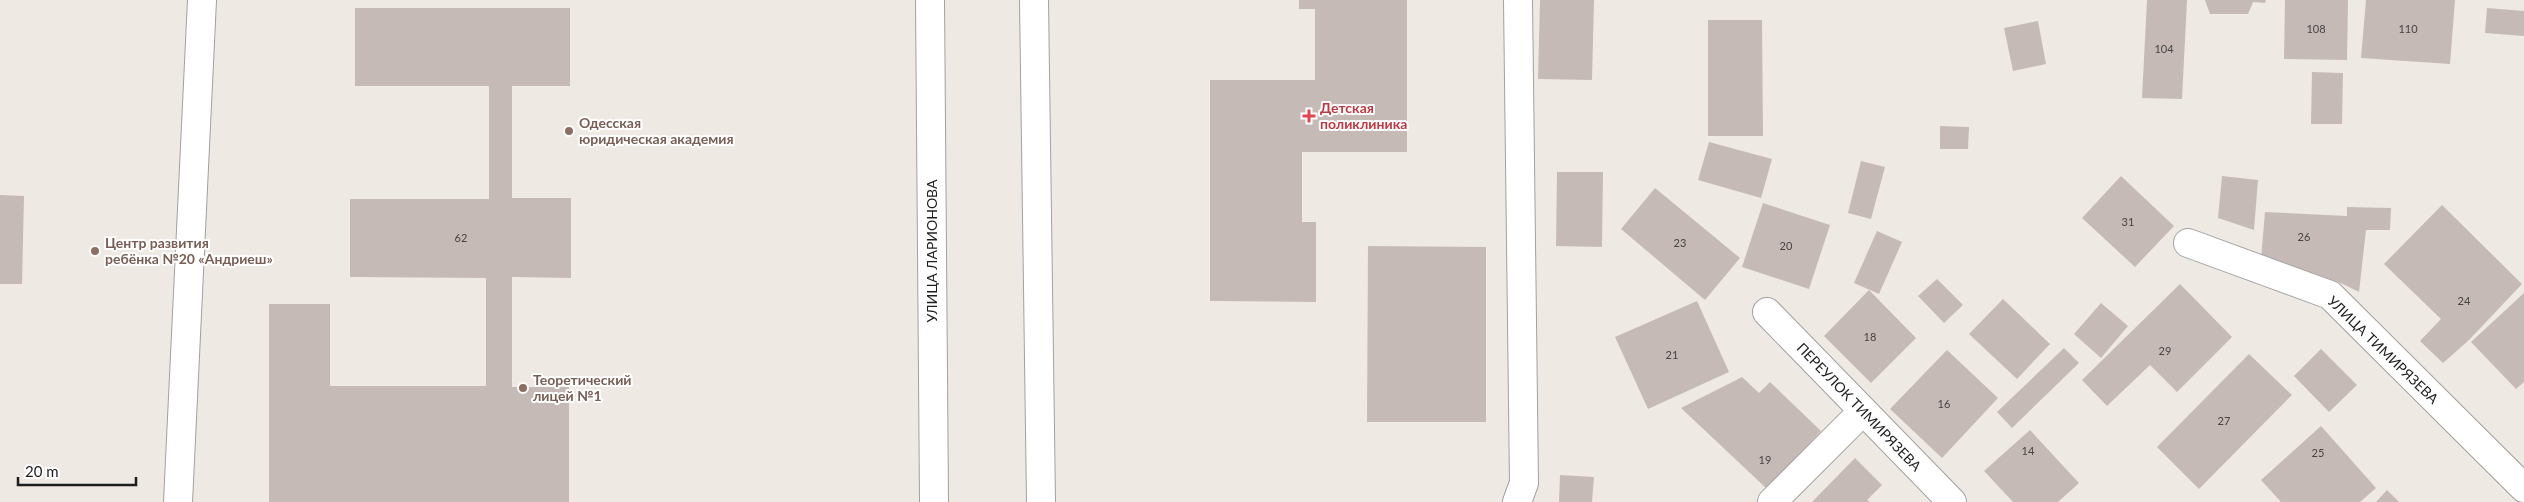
<svg xmlns="http://www.w3.org/2000/svg" width="2524" height="502" viewBox="0 0 2524 502" font-family="Lato,sans-serif">
	<style>
		.building { fill: #c6bab7 }
		.lines { fill: none; stroke-linecap: round; stroke-linejoin: round }
		.minor-casing { stroke: #a1a1a1; stroke-width: 30 }
		.minor { stroke: #fff; stroke-width: 28 }
		.health-dot { fill: #e0444e; stroke: #fff; stroke-width: 2 }
		.education-dot { fill: #8d6e63; stroke: #fff; stroke-width: 2 }
		.labels { text-anchor: middle; stroke-width: 4; stroke-linejoin: round; paint-order: stroke }
		.number-label { font-size: 11px; fill: #474444 }
		.health-label { font-size: 14px; font-weight: bold; fill: #be3a42; stroke: #fff; text-anchor: start }
		.education-label { font-size: 14px; font-weight: bold; fill: #785e54; stroke: #fff; text-anchor: start }
		.street-label { font-size: 14px; fill: #1d1d1d; stroke: #fff }
	</style>
	<rect width="100%" height="100%" fill="#efe9e3"/>
	<!-- building -->
	<g class="building">
		<path d="M1299,0h108v152h-105v70h14v80l-106,-1v-221h105v-71h-16z"/>
		<path d="M1540,0h54l-2,80 -54,-1z"/>
		<path d="M2147,0h40l-5,99 -40,-1z"/>
		<path d="M2205,0h61l-1,3 -12,-1 -5,12h-38z"/>
		<path d="M2285,0h63l-1,60 -63,-1z"/>
		<path d="M2366,0h89l-5,64 -89,-6z"/>
		<path d="M355,8h215v78h-58v112h59v80l-59,-1v110h57v115h-300v-198h61v82h156v-108l-136,-1v-78h139v-113h-134z"/>
		<path d="M2487,8l37,3v25l-39,-3z"/>
		<path d="M1708,20h54l1,116h-55z"/>
		<path d="M2038,21l8,43 -33,7 -9,-43z"/>
		<path d="M2312,72l31,1 -1,51h-31z"/>
		<path d="M1940,126l29,1 -1,22h-28z"/>
		<path d="M1709,142l63,17 -11,39 -63,-18z"/>
		<path d="M1861,161l24,6 -14,52 -23,-6z"/>
		<path d="M1557,172h46l-1,75 -46,-1z"/>
		<path d="M2121,176l53,50 -39,41 -53,-49z"/>
		<path d="M2222,176l36,4 -4,50 -36,-12z"/>
		<path d="M1655,188l85,70 -35,42 -84,-71z"/>
		<path d="M0,195l24,1 -2,88h-22z"/>
		<path d="M1763,203l67,22 -21,64 -67,-22z"/>
		<path d="M2442,205l80,79 -53,56 -26,23 -23,-22 21,-22 -57,-55z"/>
		<path d="M2347,207l44,1 -1,22h-24l-7,62 -16,-8 -82,-25 4,-47 82,4z"/>
		<path d="M1877,231l25,11 -23,52 -25,-11z"/>
		<path d="M1368,246l118,1v175h-119z"/>
		<path d="M1937,279l26,26 -19,18 -26,-27z"/>
		<path d="M2180,284l52,53 -55,55 -27,-27 -43,41 -25,-26z"/>
		<path d="M1869,290l47,48 -45,45 -47,-47z"/>
		<path d="M2524,293v89l-8,7 -45,-47z"/>
		<path d="M2003,299l47,45 -33,35 -48,-45z"/>
		<path d="M1697,301l32,71 -81,37 -33,-72z"/>
		<path d="M2101,303l27,23 -27,32 -27,-24z"/>
		<path d="M2064,348l15,15 -67,65 -15,-16z"/>
		<path d="M2321,349l36,36 -28,27 -35,-36z"/>
		<path d="M1947,350l51,48 -56,60 -52,-49z"/>
		<path d="M2249,354l43,41 -93,94 -42,-42z"/>
		<path d="M1742,377l17,16 11,-11 51,49 -54,58 -86,-81z"/>
		<path d="M2321,426l55,62 -16,14h-79l-20,-22z"/>
		<path d="M2030,430l49,53 -21,19h-45l-29,-31z"/>
		<path d="M1855,458l27,27 -15,15 3,2h-58z"/>
		<path d="M1560,475l34,2 -2,25h-33z"/>
		<path d="M2387,490l12,12h-23z"/>
	</g>
	<g class="lines">
		<defs>
			<g id="minor">
				<path d="M930,0l4,502"/>
				<path d="M1034,0l7,502"/>
				<path d="M2188,243l142,52 194,193"/>
				<path d="M1767,312l185,190"/>
				<path d="M178,502l24,-502"/>
				<path d="M1517,502l7,-19 -6,-483"/>
				<path d="M1772,502l90,-90"/>
			</g>
		</defs>
		<!-- minor casing -->
		<use href="#minor" class="minor-casing"/>
		<!-- minor -->
		<use href="#minor" class="minor"/>
	</g>
	<!-- markers -->
	<path class="health-dot" d="M1306.5 108.5h5v5h5v5h-5v5h-5v-5h-5v-5h5z"/>
	<g class="education-dot">
		<circle cx="569" cy="131" r="5"/>
		<circle cx="95" cy="251" r="5"/>
		<circle cx="523" cy="388" r="5"/>
	</g>
	<g class="labels">
		<!-- number labels -->
		<g class="number-label">
			<text x="2316" y="33">108</text>
			<text x="2408" y="33">110</text>
			<text x="2164" y="53">104</text>
			<text x="2128" y="226">31</text>
			<text x="2304" y="241">26</text>
			<text x="461" y="242">62</text>
			<text x="1680" y="247">23</text>
			<text x="1786" y="250">20</text>
			<text x="2464" y="305">24</text>
			<text x="1870" y="341">18</text>
			<text x="2165" y="355">29</text>
			<text x="1672" y="359">21</text>
			<text x="1944" y="408">16</text>
			<text x="2224" y="425">27</text>
			<text x="2028" y="455">14</text>
			<text x="2318" y="457">25</text>
			<text x="1765" y="464">19</text>
		</g>
		<!-- health labels -->
		<g class="health-label">
			<text x="1320" y="113">Детская<tspan x="1320" dy="16">поликлиника</tspan></text>
		</g>
		<!-- education labels -->
		<g class="education-label">
			<text x="579" y="128">Одесская<tspan x="579" dy="16">юридическая академия</tspan></text>
			<text x="105" y="248">Центр развития<tspan x="105" dy="16">ребёнка №20 «Андриеш»</tspan></text>
			<text x="533" y="385">Теоретический<tspan x="533" dy="16">лицей №1</tspan></text>
		</g>
		<!-- street labels -->
		<g class="street-label">
			<text transform="translate(932 251) rotate(-90)" y="5">УЛИЦА ЛАРИОНОВА</text>
			<text transform="translate(2383 350) rotate(44)" y="5">УЛИЦА ТИМИРЯЗЕВА</text>
			<text transform="translate(1859 407) rotate(46)" y="5">ПЕРЕУЛОК ТИМИРЯЗЕВА</text>
		</g>
	</g>
	<!-- scale -->
	<path d="M18 477v8h118v-8" fill="none" stroke="#1d1d1d" stroke-width="2.5"/>
	<text x="25" y="477" font-size="15" fill="#1d1d1d" stroke="#ffffff" stroke-width="4" paint-order="stroke">20 m</text>
</svg>
